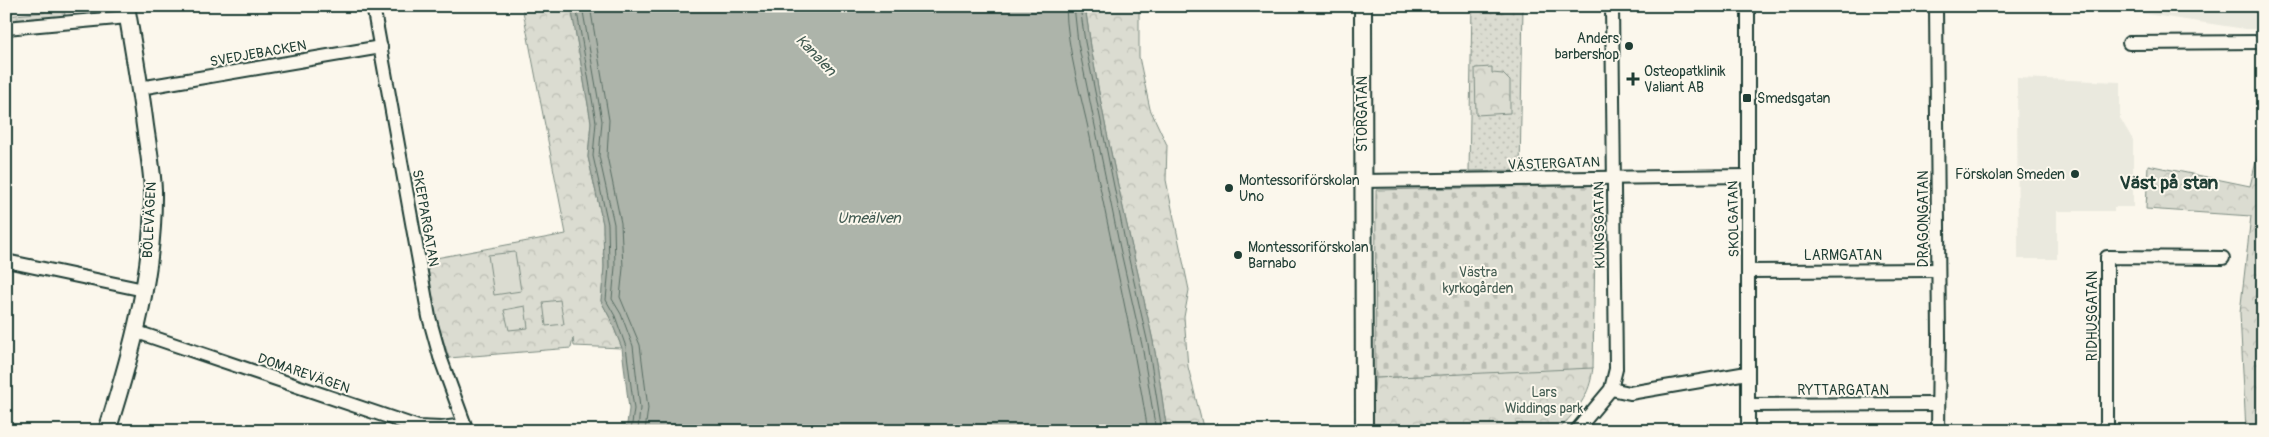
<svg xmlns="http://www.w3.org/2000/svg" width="2269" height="437" viewBox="0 0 2269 437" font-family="Pangolin,sans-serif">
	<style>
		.built { fill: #eae9de }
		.grass { fill: url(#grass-dots); stroke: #7d8c82 }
		.forest { fill: url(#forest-crowns); stroke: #7d8c82 }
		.cemetery { fill: url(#cemetery-stones); stroke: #7d8c82 }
		.garden { fill: #dbdcd1; stroke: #7d8c82 }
		.water { fill: #adb4aa; stroke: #74847b }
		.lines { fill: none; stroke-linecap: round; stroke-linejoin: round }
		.shore { stroke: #586d63; stroke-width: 1 }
		.street-casing { stroke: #1f3d34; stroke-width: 16 }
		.secondary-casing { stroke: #1f3d34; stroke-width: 20 }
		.street { stroke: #fbf7ec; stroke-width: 12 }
		.secondary { stroke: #fbf7ec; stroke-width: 16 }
		.poi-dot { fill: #1f3d34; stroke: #fbf7ec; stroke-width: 2 }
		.labels { text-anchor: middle; stroke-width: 4; stroke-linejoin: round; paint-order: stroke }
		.poi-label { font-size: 14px; fill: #1f3d34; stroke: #fbf7ec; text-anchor: start }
		.street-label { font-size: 14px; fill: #1f3d34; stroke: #fbf7ec }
		.park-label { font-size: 14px; fill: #455d53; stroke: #fbf7ec }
		.water-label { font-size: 15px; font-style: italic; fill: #425b52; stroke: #fbf7ec }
		.district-label { font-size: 19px; font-weight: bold; fill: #1f3d34; stroke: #fbf7ec }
	</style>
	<defs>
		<pattern id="grass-dots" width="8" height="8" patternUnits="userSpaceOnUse" patternTransform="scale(1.25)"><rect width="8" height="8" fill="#dbdcd1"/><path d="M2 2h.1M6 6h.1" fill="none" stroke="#bcbeb4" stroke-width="1.8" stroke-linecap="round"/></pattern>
		<pattern id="forest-crowns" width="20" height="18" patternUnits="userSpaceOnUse" patternTransform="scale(1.25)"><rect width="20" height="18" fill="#dbdcd1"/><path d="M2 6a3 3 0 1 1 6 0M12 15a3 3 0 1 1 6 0" fill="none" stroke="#bcbeb4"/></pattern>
		<pattern id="cemetery-stones" width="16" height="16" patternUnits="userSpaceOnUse" patternTransform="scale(1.25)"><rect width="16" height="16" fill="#dbdcd1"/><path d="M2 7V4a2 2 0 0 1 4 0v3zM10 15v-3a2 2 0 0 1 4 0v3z" fill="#bcbeb4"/></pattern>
	</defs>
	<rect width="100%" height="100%" fill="#fbf7ec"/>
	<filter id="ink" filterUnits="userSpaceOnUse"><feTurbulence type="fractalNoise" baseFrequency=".02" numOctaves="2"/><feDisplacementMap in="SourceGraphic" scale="10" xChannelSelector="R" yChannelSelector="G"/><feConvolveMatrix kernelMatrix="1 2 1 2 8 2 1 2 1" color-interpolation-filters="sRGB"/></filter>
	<g filter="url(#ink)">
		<!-- built -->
		<g class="built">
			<path d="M2093,6h170v23h-18z"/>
			<path d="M2017,78l103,4v36l13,22v67h-19v4h-57v48h-39z"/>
		</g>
		<!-- grass -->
		<g class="grass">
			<path d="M50,6h14l1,10 -59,7v-7l39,-4z"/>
			<path d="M1472,6h51l-3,164 -51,1z"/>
		</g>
		<!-- forest -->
		<g class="forest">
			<path d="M522,6h49l20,116 -3,35 15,67 1,43 -3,34 9,17 12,30 -48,-2 -1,-8 -2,10 -122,10 -15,-47 -9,-51 141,-26z"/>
			<path d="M1085,6h54v51l11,52 17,36 -1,35 23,110 -5,27 4,50 16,64h-37c-5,-30 -8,-61 -14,-90 -24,-111 -53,-222 -68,-335z"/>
			<path d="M1492,67v6l11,1 7,7v32l-34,2 -1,-47z"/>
			<path d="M2263,133v298h-17l-6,-118 11,-97 -105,-7 2,-44 102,21z"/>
			<path d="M1593,367c-3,30 -16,42 -35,64h-187l4,-53z"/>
		</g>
		<!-- cemetery -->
		<path class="cemetery" d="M1596,185l-3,183 -218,10 1,-188z"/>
		<!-- garden -->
		<g class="garden">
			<path d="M515,252l6,39 -27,4 -6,-40z"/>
			<path d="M560,300l4,24 -18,2 -3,-24z"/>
			<path d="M525,306l3,22 -19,2 -5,-20z"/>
		</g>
		<!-- water -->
		<path class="water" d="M571,6h514c15,113 44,224 68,335 6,29 9,60 14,90h-541l3,-22 -7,-61 -12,-30 -9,-17 3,-34 -1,-43 -15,-67 3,-35z"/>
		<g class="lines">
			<!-- shore -->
			<g class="shore">
				<path d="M576,6l20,116 -3,34 15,68 1,43 -3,33 9,16 11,31 8,62 -3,22"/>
				<path d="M582,6l20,115 -3,35 15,68 1,43 -3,32 9,15 12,32 7,62 -2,23"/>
				<path d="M590,6l19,114 -2,36 14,67 2,45 -3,29 20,48 8,63 -3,23"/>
				<path d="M1066,6c1,44 15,88 24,131 19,98 42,195 58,294"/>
				<path d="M1074,6l4,37 42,205 22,97 14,86"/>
				<path d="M1080,6l5,36 41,204 22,98 14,87"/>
			</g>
			<defs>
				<g id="street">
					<path d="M373,6l56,311 11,40 27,74"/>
					<path d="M1748,6v425"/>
					<path d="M1936,6l3,331 -1,94"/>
					<path d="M6,28l122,-11"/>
					<path d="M2129,43l134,-1"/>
					<path d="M140,88l241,-41"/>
					<path d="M1362,181l385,-5"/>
					<path d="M6,261l138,29"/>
					<path d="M1749,271l189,-1"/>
					<path d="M137,332l281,95 23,1 24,-3"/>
					<path d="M1611,389l19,4 117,-20"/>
					<path d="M1748,405l190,-1"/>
					<path d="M1576,431l35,-42 5,-20 -4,-363"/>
					<path d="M2107,431v-174l116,1"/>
				</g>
				<g id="secondary">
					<path d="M1363,6l1,425"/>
					<path d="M107,431c25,-79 47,-158 46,-241 -1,-21 -5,-43 -8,-64 -5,-40 -12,-80 -19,-120"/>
				</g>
			</defs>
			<!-- street casing -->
			<use href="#street" class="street-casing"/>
			<!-- secondary casing -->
			<use href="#secondary" class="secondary-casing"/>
			<!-- street -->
			<use href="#street" class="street"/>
			<!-- secondary -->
			<use href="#secondary" class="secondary"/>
		</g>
	</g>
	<!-- markers -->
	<g class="poi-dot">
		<circle cx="1629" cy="46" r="5"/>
		<path d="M1630.5 71.5h5v5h5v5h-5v5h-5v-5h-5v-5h5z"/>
		<rect x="1742" y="93" width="10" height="10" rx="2.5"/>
		<circle cx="2075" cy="174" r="5"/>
		<circle cx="1229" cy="188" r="5"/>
		<circle cx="1238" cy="255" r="5"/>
	</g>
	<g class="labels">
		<!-- poi labels -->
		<g class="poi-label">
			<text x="1619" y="43" text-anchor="end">Anders<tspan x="1619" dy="16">barbershop</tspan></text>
			<text x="1644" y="76">Osteopatklinik<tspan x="1644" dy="16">Valiant AB</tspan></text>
			<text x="1757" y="103">Smedsgatan</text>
			<text x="2065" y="179" text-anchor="end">Förskolan Smeden</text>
			<text x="1239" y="185">Montessoriförskolan<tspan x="1239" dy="16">Uno</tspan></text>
			<text x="1248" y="252">Montessoriförskolan<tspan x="1248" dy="16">Barnabo</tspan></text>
		</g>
		<!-- street labels -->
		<g class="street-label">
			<text transform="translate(258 53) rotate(-10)" y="5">SVEDJEBACKEN</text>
			<text transform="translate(1362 114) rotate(-90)" y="5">STORGATAN</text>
			<text transform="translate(1554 163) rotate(-2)" y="5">VÄSTERGATAN</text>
			<text transform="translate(426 218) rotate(80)" y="5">SKEPPARGATAN</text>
			<text transform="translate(1733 219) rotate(-91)" y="5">SKOLGATAN</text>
			<text transform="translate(1923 219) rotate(-90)" y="5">DRAGONGATAN</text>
			<text transform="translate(149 220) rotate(-87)" y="5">BÖLEVÄGEN</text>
			<text transform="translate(1599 225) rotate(-91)" y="5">KUNGSGATAN</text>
			<text x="1843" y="260">LARMGATAN</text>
			<text transform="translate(2092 316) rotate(-90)" y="5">RIDHUSGATAN</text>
			<text transform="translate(304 373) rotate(19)" y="5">DOMAREVÄGEN</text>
			<text x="1843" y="395">RYTTARGATAN</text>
		</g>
		<!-- park labels -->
		<g class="park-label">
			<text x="1478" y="277">Västra<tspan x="1478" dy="16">kyrkogården</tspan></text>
			<text x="1544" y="397">Lars<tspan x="1544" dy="16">Widdings park</tspan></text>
		</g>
		<!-- water labels -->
		<g class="water-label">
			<text transform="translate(816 55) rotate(46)" y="5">Kanalen</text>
			<text x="869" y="223">Umeälven</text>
		</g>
		<!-- district labels -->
		<g class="district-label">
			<text x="2169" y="189">Väst på stan</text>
		</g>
	</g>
	<!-- margin -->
	<rect width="2269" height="437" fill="none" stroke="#fbf7ec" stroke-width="25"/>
	<rect x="12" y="12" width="2244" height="412" fill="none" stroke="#1f3d34" stroke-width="2" filter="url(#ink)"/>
</svg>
